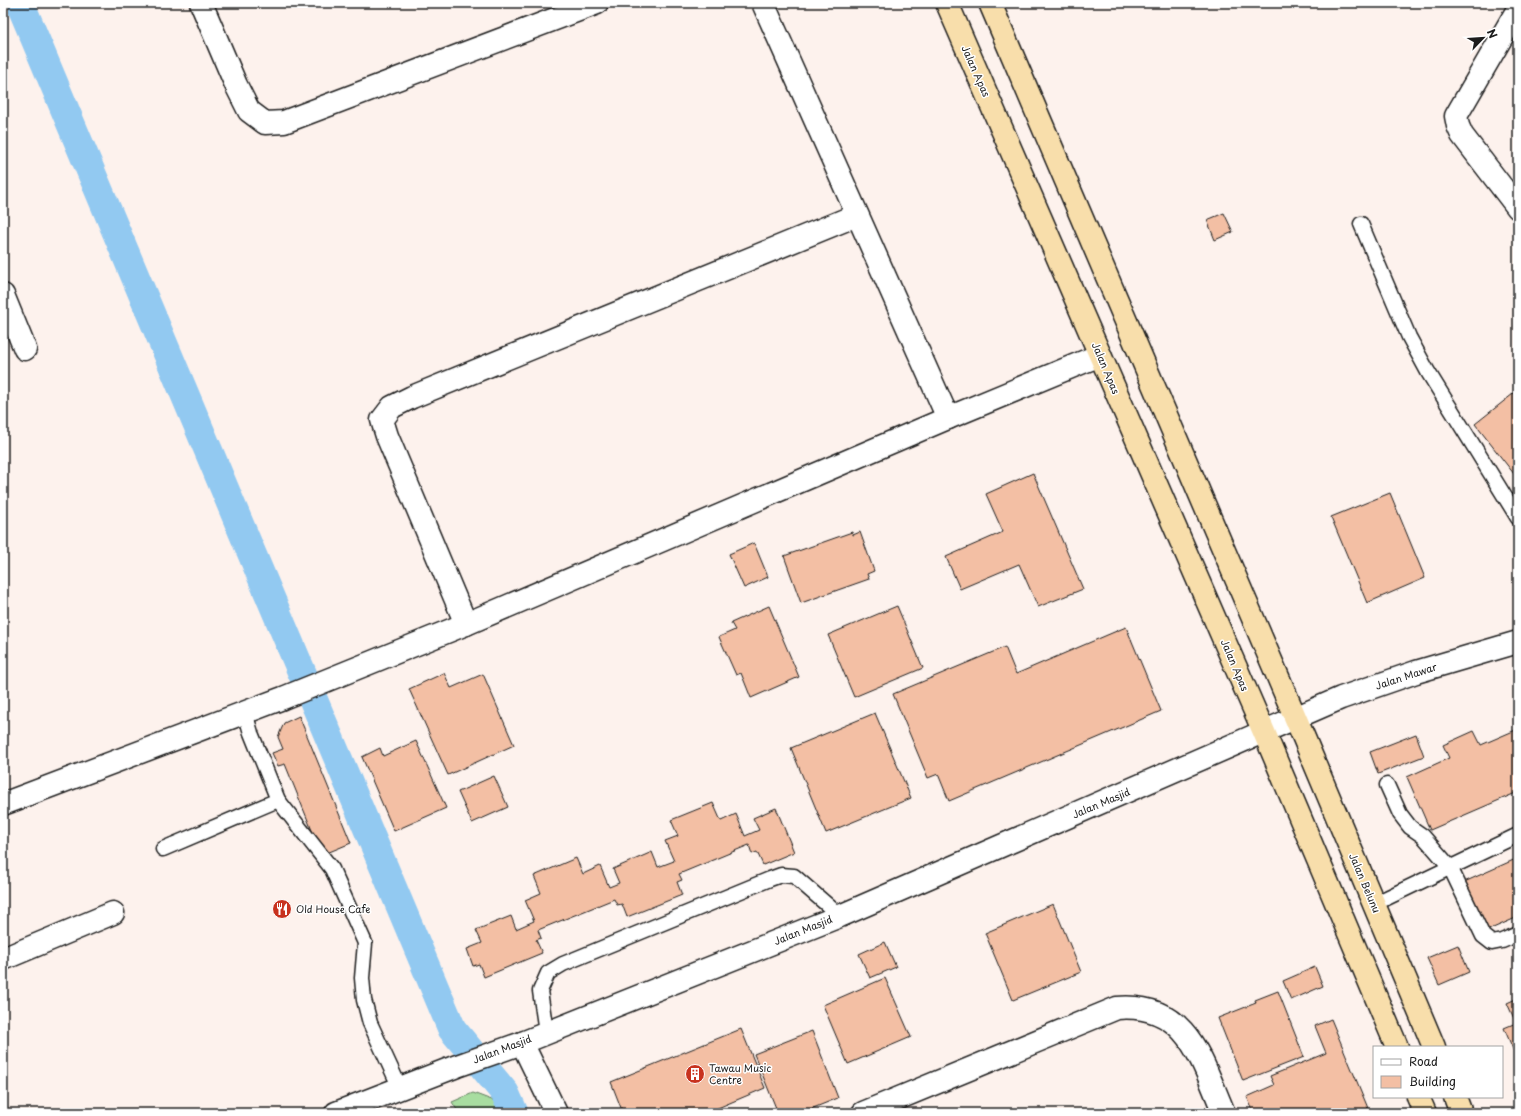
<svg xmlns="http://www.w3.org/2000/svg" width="1521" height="1116" viewBox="0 0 1521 1116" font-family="'Playpen Sans',sans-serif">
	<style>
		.green { fill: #a8dda0; stroke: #627c5e }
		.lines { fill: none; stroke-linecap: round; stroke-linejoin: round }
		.canal { stroke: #92c9f1; stroke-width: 29 }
		.building { fill: #f3bfa4; stroke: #1c1c1c }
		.service-casing { stroke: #1c1c1c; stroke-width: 17 }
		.minor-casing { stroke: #1c1c1c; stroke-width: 25 }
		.tertiary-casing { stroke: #1c1c1c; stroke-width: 25 }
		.trunk-casing { stroke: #1c1c1c; stroke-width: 25 }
		.service { stroke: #fff; stroke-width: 14 }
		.minor { stroke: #fff; stroke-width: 22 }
		.tertiary { stroke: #fff; stroke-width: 22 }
		.trunk { stroke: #f8deab; stroke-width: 22 }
		.labels { text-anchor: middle; stroke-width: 3; stroke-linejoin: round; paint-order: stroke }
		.street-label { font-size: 10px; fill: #1c1c1c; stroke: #fff }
		.poi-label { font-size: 10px; fill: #1c1c1c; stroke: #fff; text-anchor: start }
	</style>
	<rect width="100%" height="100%" fill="#fdf2ed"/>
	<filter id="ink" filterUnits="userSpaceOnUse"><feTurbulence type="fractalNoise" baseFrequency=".025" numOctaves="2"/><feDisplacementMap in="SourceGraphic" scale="8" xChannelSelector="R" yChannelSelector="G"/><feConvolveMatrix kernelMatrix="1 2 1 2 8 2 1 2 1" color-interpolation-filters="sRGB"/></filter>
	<g filter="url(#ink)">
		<!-- green -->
		<path class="green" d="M473,1093l24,9 5,11h-43l-7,-11z"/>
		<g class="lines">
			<!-- canal -->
			<path class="canal" d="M20,3l432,1026 53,64 9,20"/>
		</g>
		<!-- building -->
		<g class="building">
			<path d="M1224,213l9,19 -18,8 -8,-20z"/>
			<path d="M1518,390v89l-43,-55z"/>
			<path d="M1033,473l50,116 -45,18 -19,-43 -59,25 -14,-32 57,-25 -17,-38z"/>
			<path d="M1390,493l35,85 -58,25 -36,-86z"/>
			<path d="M852,532l1,3 7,-3 14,39 -7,3 2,5 -68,24 -17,-47z"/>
			<path d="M754,543l14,34 -24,11 -15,-34z"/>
			<path d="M769,606l30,71 -48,21 -10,-25 -5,2 -17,-38 16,-7 -4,-7z"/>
			<path d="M897,606l26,62 -69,29 -26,-62z"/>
			<path d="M1126,627l35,84 -212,90 -11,-27 -10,4 -35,-84 112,-47 11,27z"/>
			<path d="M444,673l7,15 32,-14 31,71 -66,30 -39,-86z"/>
			<path d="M875,713l36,85 -85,35 -35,-85z"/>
			<path d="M299,716l52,127 -29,12 -37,-91 -7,2 -6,-13 11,-4 -5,-12 6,-14z"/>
			<path d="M1518,729v63l-88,38 -23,-53 42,-19 -6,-13 31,-14 7,14z"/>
			<path d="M1416,734l8,22 -46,18 -8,-22z"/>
			<path d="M416,741l30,67 -52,23 -32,-74 18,-9 3,8z"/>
			<path d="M494,776l14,31 -36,16 -14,-31z"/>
			<path d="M713,803l8,18 15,-7 9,22 14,-6 -6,-12 23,-10 18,44 -31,13 -6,-13 -5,2 -3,-9 -70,29 3,6 -5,2 5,13 -55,22 -5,-13 -5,1 -3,-6 -76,31 3,8 -5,2 6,13 -58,24 -5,-13 -6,2 -6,-17 15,-6 -6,-13 35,-14 5,13 18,-8 -9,-21 16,-7 -7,-17 42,-18 7,16 17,-8 9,21 10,-4 -6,-14 39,-17 6,15 16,-6 -9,-20 13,-5 -7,-16z"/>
			<path d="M1518,858v59l-34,15 -22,-49z"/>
			<path d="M1053,904l28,68 -68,28 -28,-67z"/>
			<path d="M885,942l11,25 -26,11 -11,-24z"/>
			<path d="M1458,945l11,27 -30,13 -12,-27z"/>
			<path d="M1315,967l8,19 -32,14 -8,-19z"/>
			<path d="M885,978l26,59 -63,27 -25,-59z"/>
			<path d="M1278,991l26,66 -61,24 -25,-63 38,-15 -1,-3z"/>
			<path d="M1518,998v63l-14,-33 12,-5 -9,-20z"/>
			<path d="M1331,1019l39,94h-116l-7,-16 27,-12 -4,-9 56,-23 -11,-27z"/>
			<path d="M741,1029l24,59 -59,25h-83l-12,-31z"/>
			<path d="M812,1031l26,67 -37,15h-23l-24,-59z"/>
		</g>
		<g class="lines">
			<defs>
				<g id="service">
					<path d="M1361,224l48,113 19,35 90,146"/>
					<path d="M245,712l6,21 27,67 54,69 33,74 -3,35 2,22 6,23 30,65"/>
					<path d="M1387,785l13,29 10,13 13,9 27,31 33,69 9,7 10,-2 16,-7"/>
					<path d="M163,849l115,-49"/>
					<path d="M1374,904l144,-69"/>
					<path d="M546,1032l-6,-41 8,-18 15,-9 207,-85 11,-4 13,1 46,40"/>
				</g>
				<g id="minor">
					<path d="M201,3l35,82 13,26 16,12 19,-1 313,-119"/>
					<path d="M763,3l185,415"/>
					<path d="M1518,9l-62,107 2,10 4,9 56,73"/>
					<path d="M3,295l22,54"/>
					<path d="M466,624l-79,-188 -5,-16 10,-13 20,-10 445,-182"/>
					<path d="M3,804l280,-106 183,-74 482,-206 152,-63"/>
					<path d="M3,959l110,-46"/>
					<path d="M522,1043l34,70"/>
					<path d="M863,1113l254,-105c71,-6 84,52 107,105"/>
				</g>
				<path id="tertiary" d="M336,1113l121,-47 65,-23 318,-127 501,-218 75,-26 102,-30"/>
				<g id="trunk">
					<path d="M947,3l317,729 133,315"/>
					<path d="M990,3l306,716 138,328"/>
					<path d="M1418,1097l7,16"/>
					<path d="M1455,1097l6,16"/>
				</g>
			</defs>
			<!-- service casing -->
			<use href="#service" class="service-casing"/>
			<!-- minor casing -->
			<use href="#minor" class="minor-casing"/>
			<!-- tertiary casing -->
			<use href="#tertiary" class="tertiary-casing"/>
			<!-- trunk casing -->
			<use href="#trunk" class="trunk-casing"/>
			<!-- service -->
			<use href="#service" class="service"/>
			<!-- minor -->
			<use href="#minor" class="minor"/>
			<!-- tertiary -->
			<use href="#tertiary" class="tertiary"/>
			<!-- trunk -->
			<use href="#trunk" class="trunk"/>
		</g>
	</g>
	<!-- icons -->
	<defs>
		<symbol id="restaurant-disc" viewBox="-11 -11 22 22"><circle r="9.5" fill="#c8321e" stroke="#fff"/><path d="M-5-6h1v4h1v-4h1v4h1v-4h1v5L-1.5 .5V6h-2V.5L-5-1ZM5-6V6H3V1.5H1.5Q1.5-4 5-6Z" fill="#fff"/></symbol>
		<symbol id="building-disc" viewBox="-11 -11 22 22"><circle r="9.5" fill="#c8321e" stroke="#fff"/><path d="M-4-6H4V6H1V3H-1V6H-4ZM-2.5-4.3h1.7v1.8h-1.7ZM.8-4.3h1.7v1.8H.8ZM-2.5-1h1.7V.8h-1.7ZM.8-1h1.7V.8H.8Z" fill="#fff"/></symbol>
	</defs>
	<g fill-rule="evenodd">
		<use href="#restaurant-disc" x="271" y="898" width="22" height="22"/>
		<use href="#building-disc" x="684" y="1063" width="22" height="22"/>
	</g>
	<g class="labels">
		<!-- street labels -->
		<g class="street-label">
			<text transform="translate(976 71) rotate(66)" y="4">Jalan Apas</text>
			<text transform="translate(1106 368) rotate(67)" y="4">Jalan Apas</text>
			<text transform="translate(1235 665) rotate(67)" y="4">Jalan Apas</text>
			<text transform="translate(1406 676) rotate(-18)" y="4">Jalan Mawar</text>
			<text transform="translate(1101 803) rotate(-23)" y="4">Jalan Masjid</text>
			<text transform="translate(1365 883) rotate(67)" y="4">Jalan Belunu</text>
			<text transform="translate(803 930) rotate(-22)" y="4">Jalan Masjid</text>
			<text transform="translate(502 1049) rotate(-21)" y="4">Jalan Masjid</text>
		</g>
		<!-- poi labels -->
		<g class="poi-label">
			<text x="296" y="913">Old House Cafe</text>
			<text x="709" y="1072">Tawau Music<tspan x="709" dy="12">Centre</tspan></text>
		</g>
	</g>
	<!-- margin -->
	<rect width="1521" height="1116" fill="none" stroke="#fff" stroke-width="16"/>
	<rect x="8" y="8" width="1505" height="1100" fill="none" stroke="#1c1c1c" stroke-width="1.5" filter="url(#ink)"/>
	<!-- legend -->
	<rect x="1373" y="1046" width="130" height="52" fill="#ffffff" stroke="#a4a4a4"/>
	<rect x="1381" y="1059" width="20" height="6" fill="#ffffff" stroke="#a4a4a4"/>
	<text x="1409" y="1066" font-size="12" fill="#1c1c1c">Road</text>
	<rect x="1381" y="1076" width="20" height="12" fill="#f3bfa4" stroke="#a4a4a4"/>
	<text x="1409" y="1086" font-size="12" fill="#1c1c1c">Building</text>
	<!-- north arrow -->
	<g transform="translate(1483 38) rotate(65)" stroke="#ffffff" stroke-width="3" paint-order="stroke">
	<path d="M0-3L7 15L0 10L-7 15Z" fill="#1c1c1c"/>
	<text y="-6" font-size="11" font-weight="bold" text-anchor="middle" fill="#1c1c1c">N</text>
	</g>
</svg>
